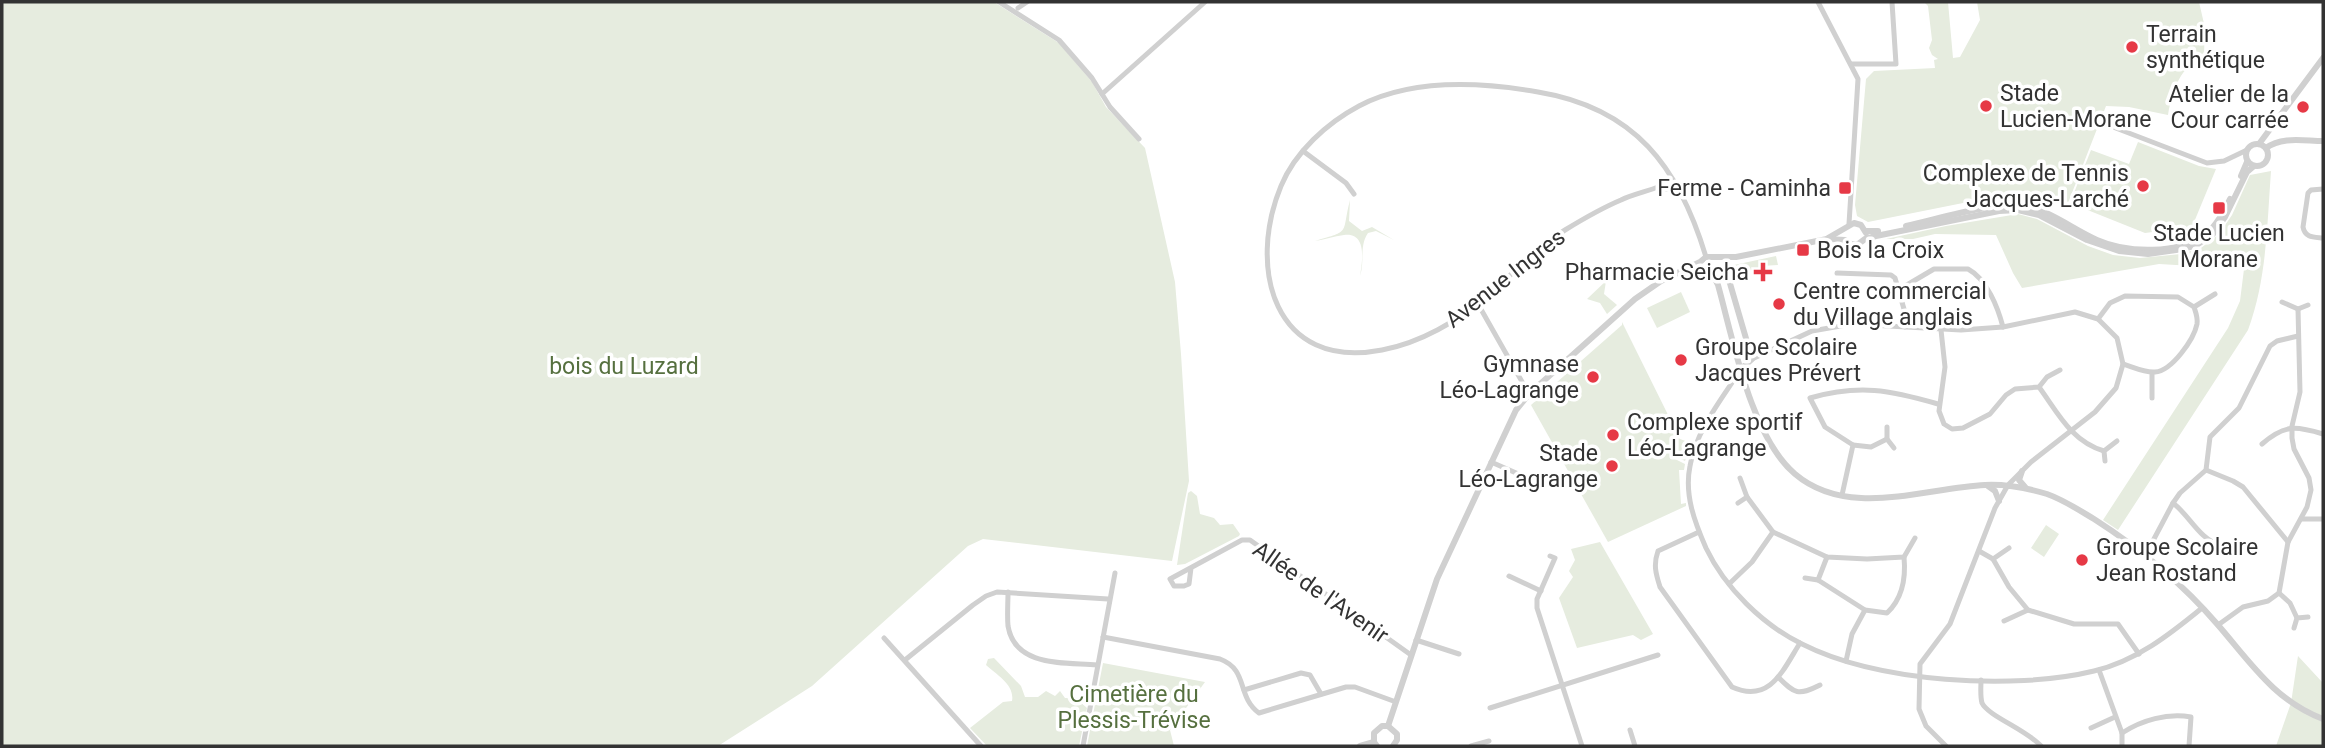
<svg xmlns="http://www.w3.org/2000/svg" width="2325" height="748" viewBox="0 0 2325 748" font-family="Roboto,sans-serif">
	<style>
		.green { fill: #e6ecdf }
		.lines { fill: none; stroke-linecap: round; stroke-linejoin: round }
		.minor { stroke: #d0d0d0; stroke-width: 5 }
		.tertiary { stroke: #d0d0d0; stroke-width: 6 }
		.poi-dot { fill: #e63946; stroke: #fff; stroke-width: 2.5 }
		.labels { text-anchor: middle; stroke-width: 7; stroke-linejoin: round; paint-order: stroke }
		.poi-label { font-size: 23px; fill: #333; stroke: #fff; text-anchor: start }
		.street-label { font-size: 23px; fill: #333; stroke: #fff }
		.park-label { font-size: 23px; fill: #56703f; stroke: #fff }
	</style>
	<rect width="100%" height="100%" fill="#fff"/>
	<!-- green -->
	<g class="green">
		<path d="M2,2h992l65,41 33,39 14,25 39,41 30,134 6,72 8,127 -17,80 -189,-22 -15,7 -156,140 -94,60h-716z"/>
		<path d="M1924,2h24l5,56 7,-1 20,-37 -3,-18h222l6,26 -1,26c-24,15 -31,33 -36,61l-39,-8 -23,-1 -38,97 -36,-10 -24,1 -140,28 -11,-6 -2,-11 11,-126 8,-8 61,-3 -1,-8 4,-1 -6,-4 -3,-7 3,-8 -4,-34z"/>
		<path d="M2138,142l61,24 17,3 -24,58 -47,6 -75,-30 21,-53 38,14z"/>
		<path d="M2271,171c-4,53 -4,108 -23,159l-130,200 -15,-10 125,-192 12,-27 4,-32 -85,-5 -137,24 -9,-15 -17,-38 -61,-1 -22,5h-27l60,-13 72,-12 19,5 51,27 25,9 27,3 41,-4 20,-6 18,-14 13,-19 18,-40z"/>
		<path d="M1350,200l-1,21 13,10 10,-4 22,13 -18,-9 -8,2c-9,13 -3,28 -8,43 2,-13 8,-44 -16,-41 -10,1 -20,5 -29,6 37,-11 26,-6 35,-41z"/>
		<path d="M1776,256l2,9 -17,1 -4,8 -2,-5 -21,6v-10z"/>
		<path d="M1606,281l-2,13 13,11 -10,9 -7,-11 -13,-4z"/>
		<path d="M1681,292l9,20 -33,16 -10,-20z"/>
		<path d="M1622,322l58,117 11,4v2l-5,-1 -4,12 4,2 -1,3 -12,-6 -2,2 14,7 -1,6h-5l2,34 5,-1v3l-78,36 -77,-137 91,-80z"/>
		<path d="M1191,491l6,5 3,18 14,4 6,7 13,-1 7,10 -1,2 -54,28 -8,1 11,-72z"/>
		<path d="M2046,525l13,9 -15,23 -13,-9z"/>
		<path d="M1600,542l53,92 -12,6 -8,-5 -56,13 -18,-50 14,-21 -4,-6 6,-11 -4,-11z"/>
		<path d="M2298,656l25,27v63h-47l15,-43z"/>
		<path d="M994,658l27,28 4,11h13l8,-6 9,5 5,-5 5,7h11l11,10 -8,38h-92l-17,-18 33,-26 9,-1c3,-16 -15,-26 -26,-36l2,-6z"/>
		<path d="M1103,663l102,19 -35,48 4,16h-87z"/>
	</g>
	<g class="lines">
		<!-- minor -->
		<g class="minor">
			<path d="M999,2l60,38 33,38 18,29 29,32"/>
			<path d="M1818,2l40,77 -9,145"/>
			<path d="M1018,8l9,-6"/>
			<path d="M1851,64h45l-4,-62"/>
			<path d="M1102,94l103,-92"/>
			<path d="M2100,122l107,41 17,-2 23,-11"/>
			<path d="M1303,151l43,32 8,11"/>
			<path d="M1673,180c-16,10 -35,12 -52,20 -19,8 -38,19 -56,30 -29,18 -52,44 -78,66 -29,25 -67,47 -105,54 -108,21 -135,-82 -101,-164 14,-34 46,-63 78,-80 53,-28 122,-24 179,-14 97,16 141,75 168,165"/>
			<path d="M1661,188l19,4"/>
			<path d="M2323,189l-12,1 -3,3 -5,34c2,11 11,10 20,11"/>
			<path d="M1837,273l54,2 4,3 11,38 -1,11"/>
			<path d="M1900,289l34,-20h34c19,10 30,39 35,58"/>
			<path d="M2282,302l16,7 10,-4"/>
			<path d="M1478,304l51,90"/>
			<path d="M2194,307l21,-13"/>
			<path d="M2098,319l12,-16 15,-7 53,1 16,10c2,6 4,11 3,17 -3,15 -25,47 -42,48 -10,1 -22,-5 -32,-8"/>
			<path d="M1941,330l4,37 -6,44 5,13 8,5 11,-1 27,-14 16,-19 9,-6 24,-2 8,-10 13,-7"/>
			<path d="M1752,359l60,-28 40,-7 109,6 42,-3 72,-15 23,7 19,19 6,26 -7,24 -21,24 -64,50 -23,23 -13,23 -45,116 -30,40 -1,45 7,17 20,20"/>
			<path d="M1741,369c-19,30 -45,61 -51,97 -6,29 5,57 16,82 19,40 57,77 96,96 75,38 210,47 292,27 42,-10 75,-36 108,-63"/>
			<path d="M2039,387c19,26 32,54 65,64"/>
			<path d="M2152,398v-25"/>
			<path d="M1887,427v12l7,9"/>
			<path d="M2262,444c23,-20 34,-18 61,-10"/>
			<path d="M1853,445l18,2 16,-8"/>
			<path d="M2105,461l-1,-10 13,-10"/>
			<path d="M1491,462l32,14"/>
			<path d="M2206,470l27,11 10,6 45,55"/>
			<path d="M1740,478l7,19 26,35"/>
			<path d="M1842,495l11,-50 -28,-18 -15,-29c49,-14 80,-8 128,6"/>
			<path d="M1738,503l9,-6"/>
			<path d="M2173,503c17,13 26,36 47,42"/>
			<path d="M2301,519h22"/>
			<path d="M1699,532l-41,19c-5,14 -2,23 2,36l72,100c38,17 51,-17 68,-44"/>
			<path d="M1979,551l14,8 16,28 19,23 46,14h44l21,30"/>
			<path d="M2146,554l27,-51 7,-10 26,-23 4,-33 29,-29 31,-62 7,-5 21,-5"/>
			<path d="M1550,556l5,2 -18,41v9l45,138"/>
			<path d="M1827,557l-9,23 47,30 22,3c16,-15 19,-35 17,-56"/>
			<path d="M1993,559l16,-11"/>
			<path d="M1191,568l-2,16 -5,2h-10l-4,-7 72,-39h8l161,115"/>
			<path d="M1509,576l32,15"/>
			<path d="M1805,578l13,2"/>
			<path d="M1729,584l23,-22 21,-30 54,25 40,2 37,-2 11,-19"/>
			<path d="M1008,592c0,11 -1,23 0,34 7,42 58,36 89,39"/>
			<path d="M2279,593l11,10 7,15"/>
			<path d="M2004,621l24,-11"/>
			<path d="M2218,625l25,-18 25,-6 11,-8 9,-51 19,-35 4,-17 -2,-12 -15,-29 -2,-11v-12l8,-34 -2,-83"/>
			<path d="M2294,628l3,-10 11,-1"/>
			<path d="M1103,637l117,22c29,11 16,37 39,54l87,-26h9l41,15"/>
			<path d="M884,638l97,108"/>
			<path d="M1416,640l43,14"/>
			<path d="M905,660l68,-55 13,-9 11,-4 111,7"/>
			<path d="M1846,661l6,-27 13,-24"/>
			<path d="M2099,670l23,63v13"/>
			<path d="M1778,677c17,17 20,19 42,8"/>
			<path d="M1981,680c0,7 -1,16 1,23 6,13 45,27 59,43"/>
			<path d="M1244,690l57,-17 9,2 11,19"/>
			<path d="M1490,708l168,-53"/>
			<path d="M2091,728l24,-11"/>
			<path d="M1630,730l5,16"/>
			<path d="M2122,733c20,-13 45,-20 69,-16l-2,29"/>
			<path d="M1083,746l32,-173"/>
			<path d="M1471,746l18,-5"/>
		</g>
		<!-- tertiary -->
		<g class="tertiary">
			<circle cx="2257" cy="155" r="11"/>
			<path d="M2259,144l64,-86"/>
			<path d="M2266,148c16,-12 38,-7 57,-7"/>
			<path d="M2241,176l6,-14"/>
			<path d="M1906,226c33,-7 85,-24 117,-20 27,4 49,23 74,34 29,13 82,15 109,-6 11,-9 18,-23 24,-35"/>
			<path d="M1866,231h12"/>
			<path d="M1828,238l26,-15 7,2 5,8"/>
			<path d="M1687,268l12,4 8,6 7,-1"/>
			<path d="M1720,270l9,10 23,79 -11,10"/>
			<path d="M1714,277l4,8c15,54 33,152 77,189 53,45 129,14 190,11 21,-1 42,3 62,9 17,6 32,16 47,25 47,30 88,64 124,106 32,37 57,76 105,94"/>
			<path d="M2022,471l-3,9 6,7"/>
			<path d="M1988,486l7,5 4,10"/>
			<path d="M1388,726l49,-147 79,-169 13,-16 106,-95 26,-18 39,-19 6,-5h30l91,-18 18,1 6,4 6,1 8,-6 11,-3 123,-25 19,-1 21,5 48,25 32,11 29,3 28,-4 19,-4 18,-12 12,-17 22,-45 7,-6"/>
			<path d="M1388,726l9,8v6l-4,6"/>
			<path d="M1360,746l14,-4"/>
			<path d="M1377,746l-3,-4v-9l8,-7h6"/>
		</g>
	</g>
	<!-- markers -->
	<g class="poi-dot">
		<circle cx="2132" cy="47" r="7"/>
		<circle cx="1986" cy="106" r="7"/>
		<circle cx="2303" cy="107" r="7"/>
		<circle cx="2143" cy="186" r="7"/>
		<rect x="1838" y="181" width="14" height="14" rx="3.5"/>
		<rect x="2212" y="201" width="14" height="14" rx="3.5"/>
		<rect x="1796" y="243" width="14" height="14" rx="3.5"/>
		<path d="M1759.5 261.5h7v7h7v7h-7v7h-7v-7h-7v-7h7z"/>
		<circle cx="1779" cy="304" r="7"/>
		<circle cx="1681" cy="360" r="7"/>
		<circle cx="1593" cy="377" r="7"/>
		<circle cx="1613" cy="435" r="7"/>
		<circle cx="1612" cy="466" r="7"/>
		<circle cx="2082" cy="560" r="7"/>
	</g>
	<g class="labels">
		<!-- poi labels -->
		<g class="poi-label">
			<text x="2146" y="42">Terrain<tspan x="2146" dy="26">synthétique</tspan></text>
			<text x="2000" y="101">Stade<tspan x="2000" dy="26">Lucien-Morane</tspan></text>
			<text x="2289" y="102" text-anchor="end">Atelier de la<tspan x="2289" dy="26">Cour carrée</tspan></text>
			<text x="2129" y="181" text-anchor="end">Complexe de Tennis<tspan x="2129" dy="26">Jacques-Larché</tspan></text>
			<text x="1831" y="196" text-anchor="end">Ferme - Caminha</text>
			<text x="2219" y="241" text-anchor="middle">Stade Lucien<tspan x="2219" dy="26">Morane</tspan></text>
			<text x="1817" y="258">Bois la Croix</text>
			<text x="1749" y="280" text-anchor="end">Pharmacie Seicha</text>
			<text x="1793" y="299">Centre commercial<tspan x="1793" dy="26">du Village anglais</tspan></text>
			<text x="1695" y="355">Groupe Scolaire<tspan x="1695" dy="26">Jacques Prévert</tspan></text>
			<text x="1579" y="372" text-anchor="end">Gymnase<tspan x="1579" dy="26">Léo-Lagrange</tspan></text>
			<text x="1627" y="430">Complexe sportif<tspan x="1627" dy="26">Léo-Lagrange</tspan></text>
			<text x="1598" y="461" text-anchor="end">Stade<tspan x="1598" dy="26">Léo-Lagrange</tspan></text>
			<text x="2096" y="555">Groupe Scolaire<tspan x="2096" dy="26">Jean Rostand</tspan></text>
		</g>
		<!-- street labels -->
		<g class="street-label">
			<text transform="translate(1505 278) rotate(-38)" y="8">Avenue Ingres</text>
			<text transform="translate(1321 592) rotate(35)" y="8">Allée de l'Avenir</text>
		</g>
		<!-- park labels -->
		<g class="park-label">
			<text x="624" y="374">bois du Luzard</text>
			<text x="1134" y="702">Cimetière du<tspan x="1134" dy="26">Plessis-Trévise</tspan></text>
		</g>
	</g>
	<!-- border -->
	<rect width="2325" height="748" fill="none" stroke="#333333" stroke-width="7"/>
</svg>
